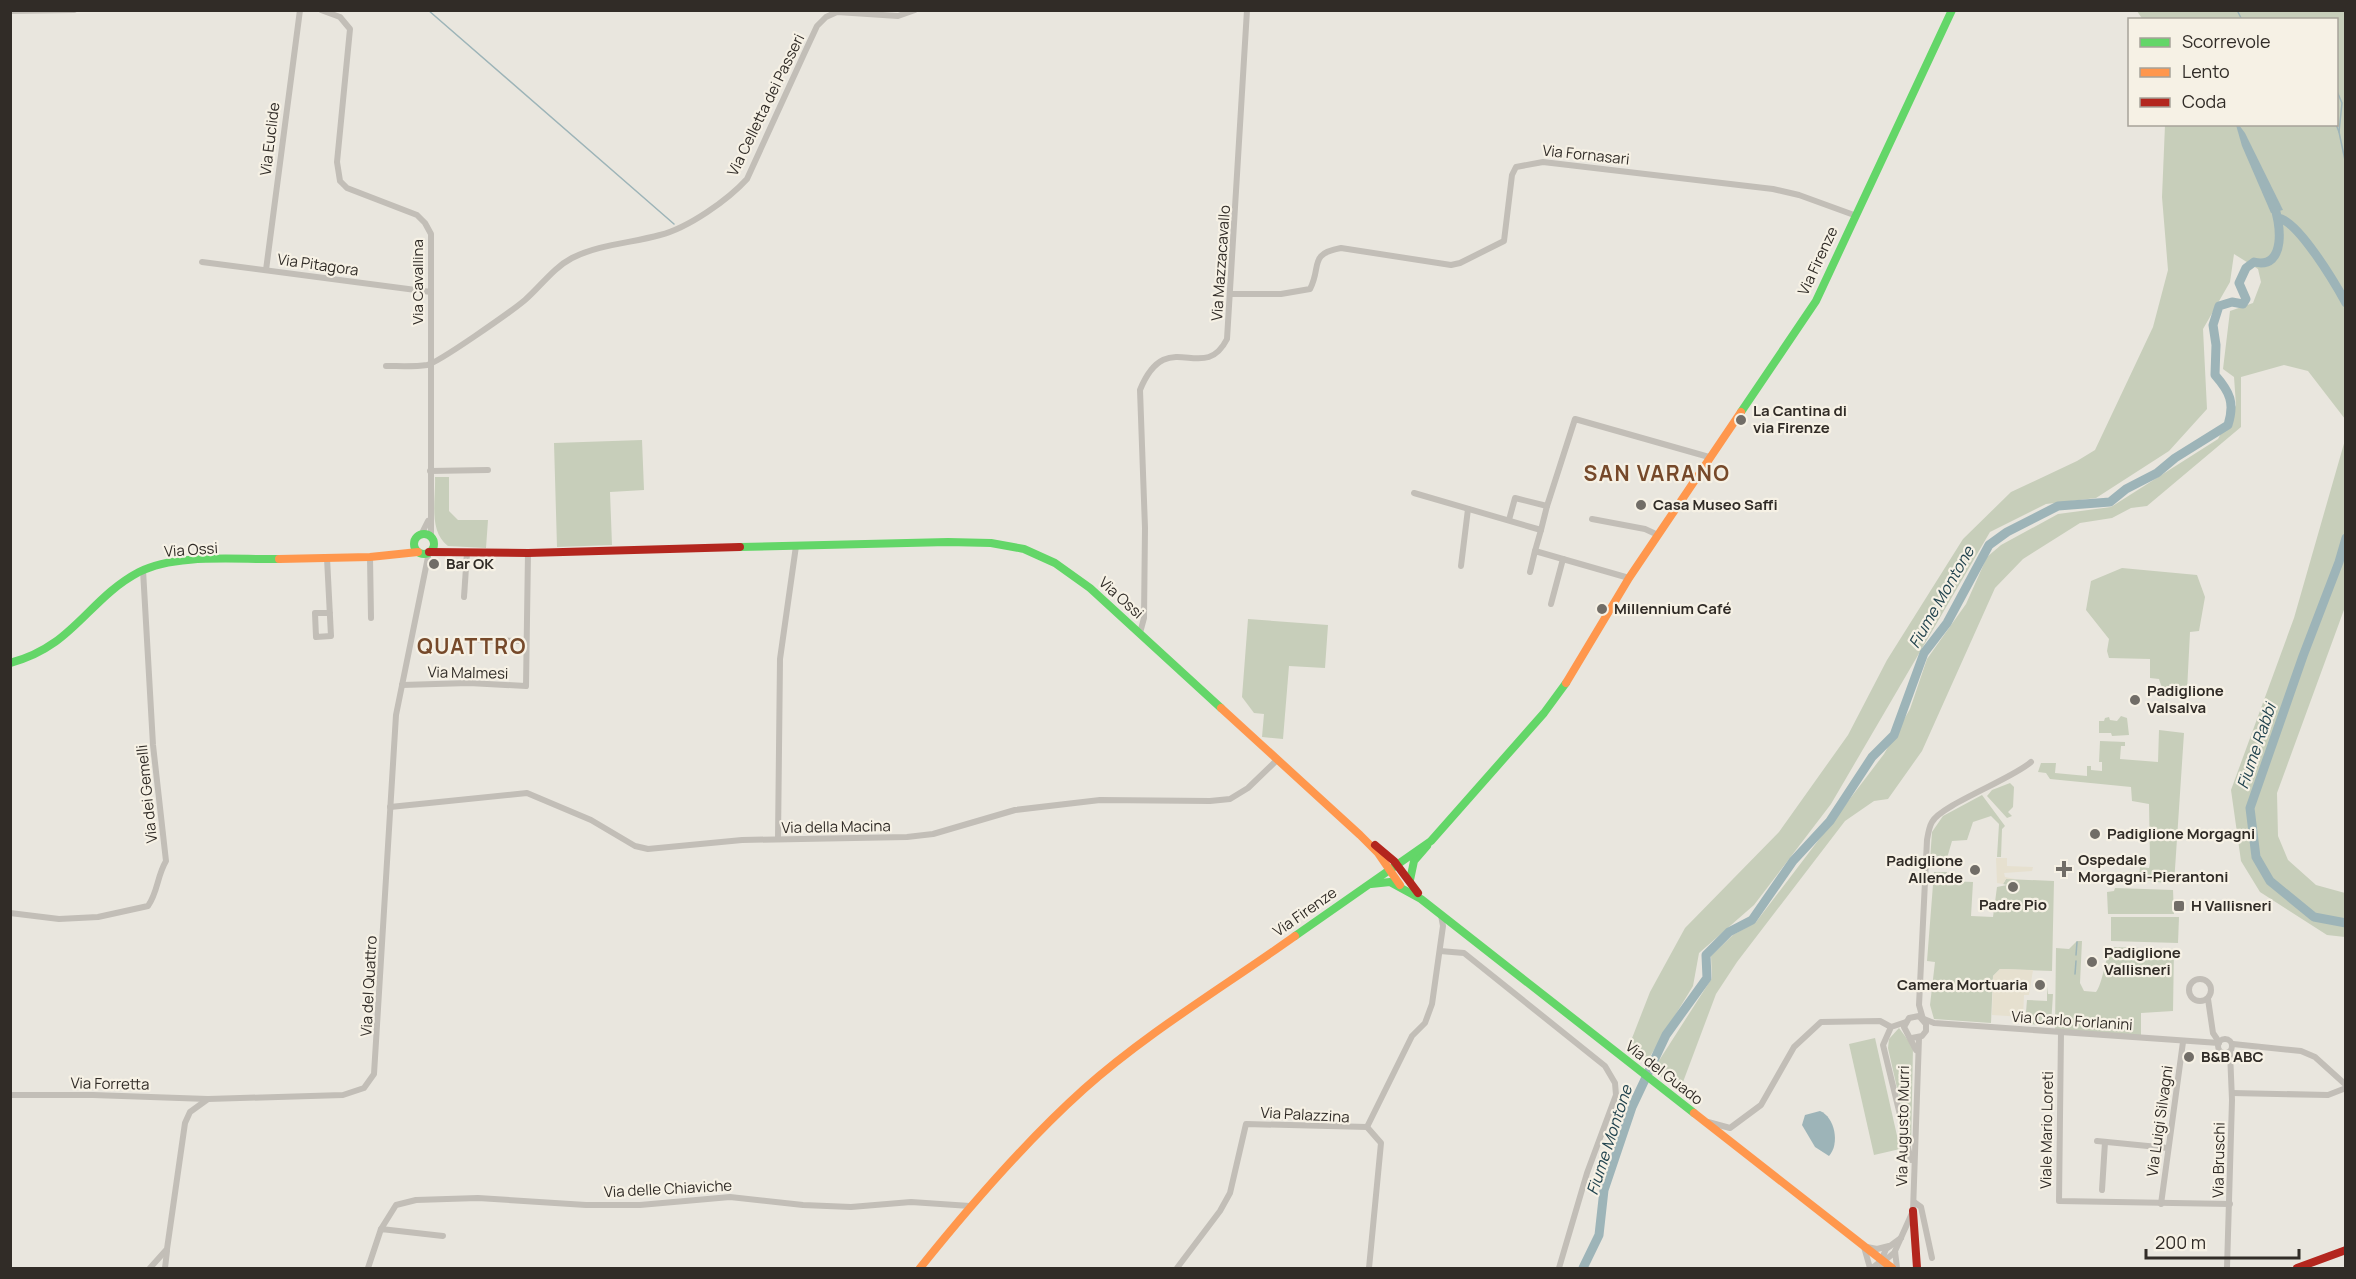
<svg xmlns="http://www.w3.org/2000/svg" width="2356" height="1279" viewBox="0 0 2356 1279" font-family="Manrope,sans-serif">
	<style>
		.green { fill: #c7ceba }
		.plaza { fill: #e6e0cf }
		.water { fill: #9db4b8 }
		.lines { fill: none; stroke-linecap: round; stroke-linejoin: round }
		.stream { stroke: #9db4b8; stroke-width: 1.5 }
		.river { stroke: #9db4b8; stroke-width: 9 }
		.street { stroke: #c2beb7; stroke-width: 6 }
		.fast { stroke: #63d668; stroke-width: 8 }
		.slow { stroke: #ff974d; stroke-width: 8 }
		.jam { stroke: #b3261e; stroke-width: 8 }
		.poi-dot { fill: #716d67; stroke: #f6f1e5; stroke-width: 2 }
		.labels { text-anchor: middle; stroke-width: 4.5; stroke-linejoin: round; paint-order: stroke }
		.street-label { font-size: 15px; fill: #312c27; stroke: #f6f1e5 }
		.poi-label { font-size: 15px; font-weight: bold; fill: #312c27; stroke: #f6f1e5; text-anchor: start }
		.water-label { font-size: 16px; font-style: italic; fill: #21434e; stroke: #f6f1e5 }
		.district-label { font-size: 21px; font-weight: bold; letter-spacing: 1.5px; fill: #76492a; stroke: #f6f1e5 }
	</style>
	<rect width="100%" height="100%" fill="#e9e6de"/>
	<!-- green -->
	<g class="green">
		<path d="M2137,11h208v408l-37,-48 -24,-6 -43,12v50l-94,79 -16,2 -19,10 -32,5 -57,36 -28,29 -73,163 -34,48 -14,2 -29,20 -108,141 -21,32 -33,88 -7,7 -23,-19 59,-92 -1,-22 22,-21 23,-13 128,-168 26,-45 17,-50 39,-55 21,-47 14,-12 57,-31 53,-7 107,-68 18,-34 -2,-28 -11,-8 7,-58 23,-8 8,-21 -3,-13 -24,-15 -4,28 -27,47 4,80 -38,42 -73,47 -50,6 -56,28 -159,272 -77,101 -55,48 -6,33 -47,77 -19,-12 23,-59 35,-64 94,-96 69,-97 39,-75 76,-121 48,-47 66,-31 18,-11 58,-123 15,-57 -6,-73 3,-72 171,-1v-104h-193z"/>
		<path d="M642,440l2,50 -34,2 2,53 -55,2 -3,-104z"/>
		<path d="M2345,440v167l-68,186 1,43 10,24 28,25 29,8v44l-18,-2 -67,-43 -19,-31 -10,-71 63,-172z"/>
		<path d="M435,477h14v34l9,9h30l-2,28 -38,-2c-20,-15 -12,-47 -13,-69z"/>
		<path d="M2122,568l75,7 8,22 -6,34 -9,1 -3,59h-24l-4,-12 -9,-1v-19l-41,-1 -2,-7 2,-12 -23,-29 5,-29z"/>
		<path d="M1248,619l80,6 -3,43 -36,-2 -6,73 -21,-2 2,-23 -10,-1 -12,-16z"/>
		<path d="M2121,716l6,2 2,17 -17,1 -1,-3h-12v-12h5l1,-3 4,-1 1,3 7,1z"/>
		<path d="M2159,730l25,3 -10,151 -57,-7 1,-5 21,3 1,-8 9,1 1,-6 -1,-58 -17,-3 -1,-14 -81,-8 -4,-6 -8,-1 3,-9h15l-1,10 32,3v-10h4v4l11,1v-9h-3l1,-21 25,1v4h-4l-1,13 38,3z"/>
		<path d="M2010,783l4,4 -1,20 -5,5 4,4 -5,2 -20,-22 5,-6z"/>
		<path d="M1982,795l23,31 -3,3 -1,28h-4l2,-33 -8,-8 -18,6 -6,18 -15,1 -7,24h-12l-3,-4 2,-29 11,-16z"/>
		<path d="M1934,872h13l-1,9 27,1 -2,34 22,1 4,-30 10,-2 -4,-1 3,-5 48,2 -2,90 -52,-2 -7,7 -2,47 -57,-4 -4,-14 5,-43 -8,-1z"/>
		<path d="M2115,888l58,2 1,24h-66l-1,-22 7,-1z"/>
		<path d="M2111,917h68l-1,26 -67,-2z"/>
		<path d="M2077,941h5l-2,42 4,8 12,1c6,-7 10,-34 14,-45l64,2 -1,62 -32,2v23l-86,-7 1,-81 13,1z"/>
		<path d="M2047,987l1,7h5l-2,31 -26,-1 2,-24 20,1z"/>
		<path d="M1899,1028l14,19 -2,103 -23,-102 1,-9z"/>
		<path d="M1875,1038l25,111 -26,6 -25,-111z"/>
	</g>
	<!-- plaza -->
	<g class="plaza">
		<path d="M1996,858h11v8l26,1 -1,4 -28,2 1,4 10,2h-9l-3,5 -6,-1z"/>
		<path d="M2000,969l33,1 -4,25h-5l-1,22 -31,-2 1,-39z"/>
	</g>
	<!-- water -->
	<g class="water">
		<path d="M2236,125h3l6,8 38,77 -12,3 -29,-67z"/>
		<path d="M1820,1111c15,6 20,33 9,45l-14,-9 -13,-22 3,-10z"/>
	</g>
	<g class="lines">
		<!-- stream -->
		<g class="stream">
			<path d="M428,10l246,214"/>
			<path d="M2237,10l5,10"/>
			<path d="M2336,89l6,14 -3,29 7,33"/>
			<path d="M2336,124l3,8"/>
			<path d="M2076,955l1,-13"/>
			<path d="M2075,974l1,-13"/>
		</g>
		<!-- river -->
		<g class="river">
			<path d="M2278,218c20,2 58,67 68,85"/>
			<path d="M2346,538l-7,24 -36,94 -53,152 6,49 14,24 44,36 32,6"/>
			<path d="M1583,1268l16,-33 5,-45 28,-83 34,-72 41,-57 -1,-23 23,-23 23,-12 41,-59 37,-40 42,-64 22,-22 30,-82 23,-30 42,-78 18,-13 51,-26 52,-4 16,-13 31,-16 18,-15 53,-33c7,-22 2,-33 -13,-50l1,-30 -3,-20 6,-19 13,-4 11,2 3,-5 -7,-16 7,-15 8,-6c33,8 27,-40 19,-59"/>
		</g>
		<!-- street -->
		<g class="street">
			<path d="M321,10l19,7 10,12 -13,133 3,19 7,7 70,27 8,8 6,11v303"/>
			<path d="M10,11l64,-1"/>
			<path d="M202,262l229,30"/>
			<path d="M266,270l34,-260"/>
			<path d="M1232,294h49l29,-5c12,-23 -2,-35 31,-41l110,17 9,-2 44,-22 8,-66 4,-8 27,-5 230,27 26,6 55,20"/>
			<path d="M386,366c13,0 28,1 41,-1 11,-2 85,-54 98,-65 16,-14 28,-32 47,-42 28,-14 60,-15 88,-23 28,-7 68,-35 87,-56l57,-125 13,-28 9,-9 11,-5 61,4 17,-6"/>
			<path d="M430,471l58,-1"/>
			<path d="M1414,493l127,37 -6,21"/>
			<path d="M1547,506l28,-87 134,38"/>
			<path d="M1592,519l53,10 13,6"/>
			<path d="M1509,520l6,-22 32,8 -6,24"/>
			<path d="M421,535l7,-14"/>
			<path d="M370,557l1,61"/>
			<path d="M327,558l4,78 -15,1 -1,-24h15"/>
			<path d="M1461,566l7,-57"/>
			<path d="M1530,572l5,-21 94,27"/>
			<path d="M464,597l3,-44"/>
			<path d="M1551,604l12,-45"/>
			<path d="M1140,633l4,-15 1,-90 -5,-138c27,-66 63,-4 87,-51l20,-329"/>
			<path d="M477,640l49,1"/>
			<path d="M402,685l67,-2 57,3 2,-133"/>
			<path d="M390,807l137,-14 64,27 44,26 13,3 94,-9 165,-3 26,-3 82,-24 85,-10 110,1 20,-2 18,-11 29,-28"/>
			<path d="M778,839l2,-180 16,-113"/>
			<path d="M10,913l49,6 39,-2 50,-11c10,-14 9,-30 18,-45l-13,-116 -10,-175"/>
			<path d="M1440,951l24,2 141,113 10,17 1,12 -29,78 -28,95"/>
			<circle cx="2200" cy="990" r="11"/>
			<path d="M2208,999l5,34 6,9"/>
			<path d="M1923,1019l-4,-14 8,-165c1,-6 2,-13 5,-18 9,-17 80,-43 99,-60"/>
			<path d="M1924,1019l10,4 285,20"/>
			<path d="M1906,1022l-15,5 -8,18 28,115"/>
			<path d="M2061,1032l-2,169 171,3"/>
			<path d="M1912,1038l10,-2 4,-5v-7l-7,-8 -10,2 -5,9 12,23"/>
			<circle cx="2225" cy="1046" r="7"/>
			<path d="M2233,1044l68,7 14,6 31,28"/>
			<path d="M2232,1093l96,2 18,-7"/>
			<path d="M10,1095h83l115,4"/>
			<path d="M1708,1122l22,6 31,-23 33,-58 27,-25 59,-1 11,6"/>
			<path d="M1367,1127l14,16 -12,125"/>
			<path d="M2097,1141l71,7"/>
			<path d="M2102,1190l3,-48"/>
			<path d="M1914,1202l7,5 11,51"/>
			<path d="M2161,1204l22,-162"/>
			<path d="M381,1229l15,-24 20,-5 62,-2 108,7h54l90,-8 73,8 48,2 60,-5 59,4"/>
			<path d="M1864,1247l6,21"/>
			<path d="M1867,1247l10,2 12,-3"/>
			<path d="M150,1268l17,-19 18,-126 5,-11 18,-13 135,-4 21,-7 10,-14 22,-359 33,-163"/>
			<path d="M165,1268l2,-17"/>
			<path d="M368,1268l13,-39 62,7"/>
			<path d="M1177,1268l43,-57 10,-18 16,-69 121,3 45,-91 13,-13 7,-19 11,-78 -2,-11"/>
			<path d="M1872,1268l9,-7 5,-12 15,-11"/>
			<path d="M1881,1268l2,-6 12,-10"/>
			<path d="M1897,1268l-2,-17 18,-40 6,-173"/>
			<path d="M2227,1268l5,-168 -2,-48"/>
		</g>
		<!-- fast -->
		<g class="fast">
			<path d="M1741,412l75,-111 136,-291"/>
			<circle cx="424" cy="544" r="10"/>
			<path d="M740,547l208,-5 43,1 33,6 31,14 35,25 131,120"/>
			<path d="M10,663c63,-16 78,-64 129,-91 37,-19 99,-12 140,-13"/>
			<path d="M1410,880l4,-19 13,-15"/>
			<path d="M1371,884l19,-2 31,17 273,214"/>
			<path d="M1295,936l136,-95 113,-128 22,-30"/>
		</g>
		<!-- slow -->
		<g class="slow">
			<path d="M279,559l91,-2 48,-5"/>
			<path d="M1566,683l63,-105 112,-166"/>
			<path d="M1221,708l139,127 18,18 22,32"/>
			<path d="M1694,1113l198,155"/>
			<path d="M920,1268c49,-61 106,-127 164,-179 64,-57 141,-103 211,-153"/>
		</g>
		<!-- jam -->
		<g class="jam">
			<path d="M429,552l99,1 212,-6"/>
			<path d="M1375,845l19,16 24,32"/>
			<path d="M1913,1211l4,57"/>
			<path d="M2297,1268l49,-18"/>
		</g>
	</g>
	<!-- markers -->
	<g class="poi-dot">
		<circle cx="1741" cy="420" r="6"/>
		<circle cx="1641" cy="505" r="6"/>
		<circle cx="434" cy="564" r="6"/>
		<circle cx="1602" cy="609" r="6"/>
		<circle cx="2135" cy="700" r="6"/>
		<circle cx="2095" cy="834" r="6"/>
		<path d="M2061 860h6v6h6v6h-6v6h-6v-6h-6v-6h6z"/>
		<circle cx="1975" cy="870" r="6"/>
		<circle cx="2013" cy="887" r="6"/>
		<rect x="2173" y="900" width="12" height="12" rx="3"/>
		<circle cx="2092" cy="962" r="6"/>
		<circle cx="2040" cy="985" r="6"/>
		<circle cx="2189" cy="1057" r="6"/>
	</g>
	<g class="labels">
		<!-- street labels -->
		<g class="street-label">
			<text transform="translate(766 105) rotate(-64)" y="5">Via Celletta dei Passeri</text>
			<text transform="translate(270 139) rotate(-83)" y="5">Via Euclide</text>
			<text transform="translate(1586 155) rotate(6)" y="5">Via Fornasari</text>
			<text transform="translate(1818 261) rotate(-65)" y="5">Via Firenze</text>
			<text transform="translate(1221 263) rotate(-86)" y="5">Via Mazzacavallo</text>
			<text transform="translate(318 265) rotate(8)" y="5">Via Pitagora</text>
			<text transform="translate(418 282) rotate(-90)" y="5">Via Cavallina</text>
			<text transform="translate(191 550) rotate(-4)" y="5">Via Ossi</text>
			<text transform="translate(1121 598) rotate(42)" y="5">Via Ossi</text>
			<text transform="translate(468 673) rotate(1)" y="5">Via Malmesi</text>
			<text transform="translate(147 794) rotate(-96)" y="5">Via dei Gemelli</text>
			<text transform="translate(836 827) rotate(-1)" y="5">Via della Macina</text>
			<text transform="translate(1305 912) rotate(-35)" y="5">Via Firenze</text>
			<text transform="translate(369 986) rotate(-87)" y="5">Via del Quattro</text>
			<text transform="translate(2072 1021) rotate(4)" y="5">Via Carlo Forlanini</text>
			<text transform="translate(1664 1073) rotate(38)" y="5">Via del Guado</text>
			<text transform="translate(110 1084) rotate(1)" y="5">Via Forretta</text>
			<text transform="translate(1305 1115) rotate(3)" y="5">Via Palazzina</text>
			<text transform="translate(2160 1121) rotate(-82)" y="5">Via Luigi Silvagni</text>
			<text transform="translate(1903 1126) rotate(-89)" y="5">Via Augusto Murri</text>
			<text transform="translate(2047 1130) rotate(-89)" y="5">Viale Mario Loreti</text>
			<text transform="translate(2219 1160) rotate(-89)" y="5">Via Bruschi</text>
			<text transform="translate(668 1189) rotate(-3)" y="5">Via delle Chiaviche</text>
		</g>
		<!-- poi labels -->
		<g class="poi-label">
			<text x="1753" y="416">La Cantina di<tspan x="1753" dy="17">via Firenze</tspan></text>
			<text x="1653" y="510">Casa Museo Saffi</text>
			<text x="446" y="569">Bar OK</text>
			<text x="1614" y="614">Millennium Café</text>
			<text x="2147" y="696">Padiglione<tspan x="2147" dy="17">Valsalva</tspan></text>
			<text x="2107" y="839">Padiglione Morgagni</text>
			<text x="2078" y="865">Ospedale<tspan x="2078" dy="17">Morgagni-Pierantoni</tspan></text>
			<text x="1963" y="866" text-anchor="end">Padiglione<tspan x="1963" dy="17">Allende</tspan></text>
			<text x="2013" y="910" text-anchor="middle">Padre Pio</text>
			<text x="2191" y="911">H Vallisneri</text>
			<text x="2104" y="958">Padiglione<tspan x="2104" dy="17">Vallisneri</tspan></text>
			<text x="2028" y="990" text-anchor="end">Camera Mortuaria</text>
			<text x="2201" y="1062">B&amp;B ABC</text>
		</g>
		<!-- water labels -->
		<g class="water-label">
			<text transform="translate(1941 597) rotate(-60)" y="6">Fiume Montone</text>
			<text transform="translate(2256 746) rotate(-71)" y="6">Fiume Rabbi</text>
			<text transform="translate(1609 1140) rotate(-72)" y="6">Fiume Montone</text>
		</g>
		<!-- district labels -->
		<g class="district-label">
			<text x="1657" y="481">SAN VARANO</text>
			<text x="472" y="654">QUATTRO</text>
		</g>
	</g>
	<!-- border -->
	<rect width="2356" height="1279" fill="none" stroke="#312c27" stroke-width="24"/>
	<!-- legend -->
	<rect x="2128" y="18" width="210" height="108" fill="#f6f1e5" stroke="#a7a299" stroke-width="1.5"/>
	<rect x="2140" y="38" width="30" height="9" fill="#63d668" stroke="#a7a299" stroke-width="1.5"/>
	<text x="2182" y="48" font-size="18" fill="#312c27">Scorrevole</text>
	<rect x="2140" y="68" width="30" height="9" fill="#ff974d" stroke="#a7a299" stroke-width="1.5"/>
	<text x="2182" y="78" font-size="18" fill="#312c27">Lento</text>
	<rect x="2140" y="98" width="30" height="9" fill="#b3261e" stroke="#a7a299" stroke-width="1.5"/>
	<text x="2182" y="108" font-size="18" fill="#312c27">Coda</text>
	<!-- scale -->
	<path d="M2146 1249v9h153v-9" fill="none" stroke="#312c27" stroke-width="3"/>
	<text x="2155" y="1249" font-size="18" fill="#312c27" stroke="#f6f1e5" stroke-width="4.5" paint-order="stroke">200 m</text>
</svg>
